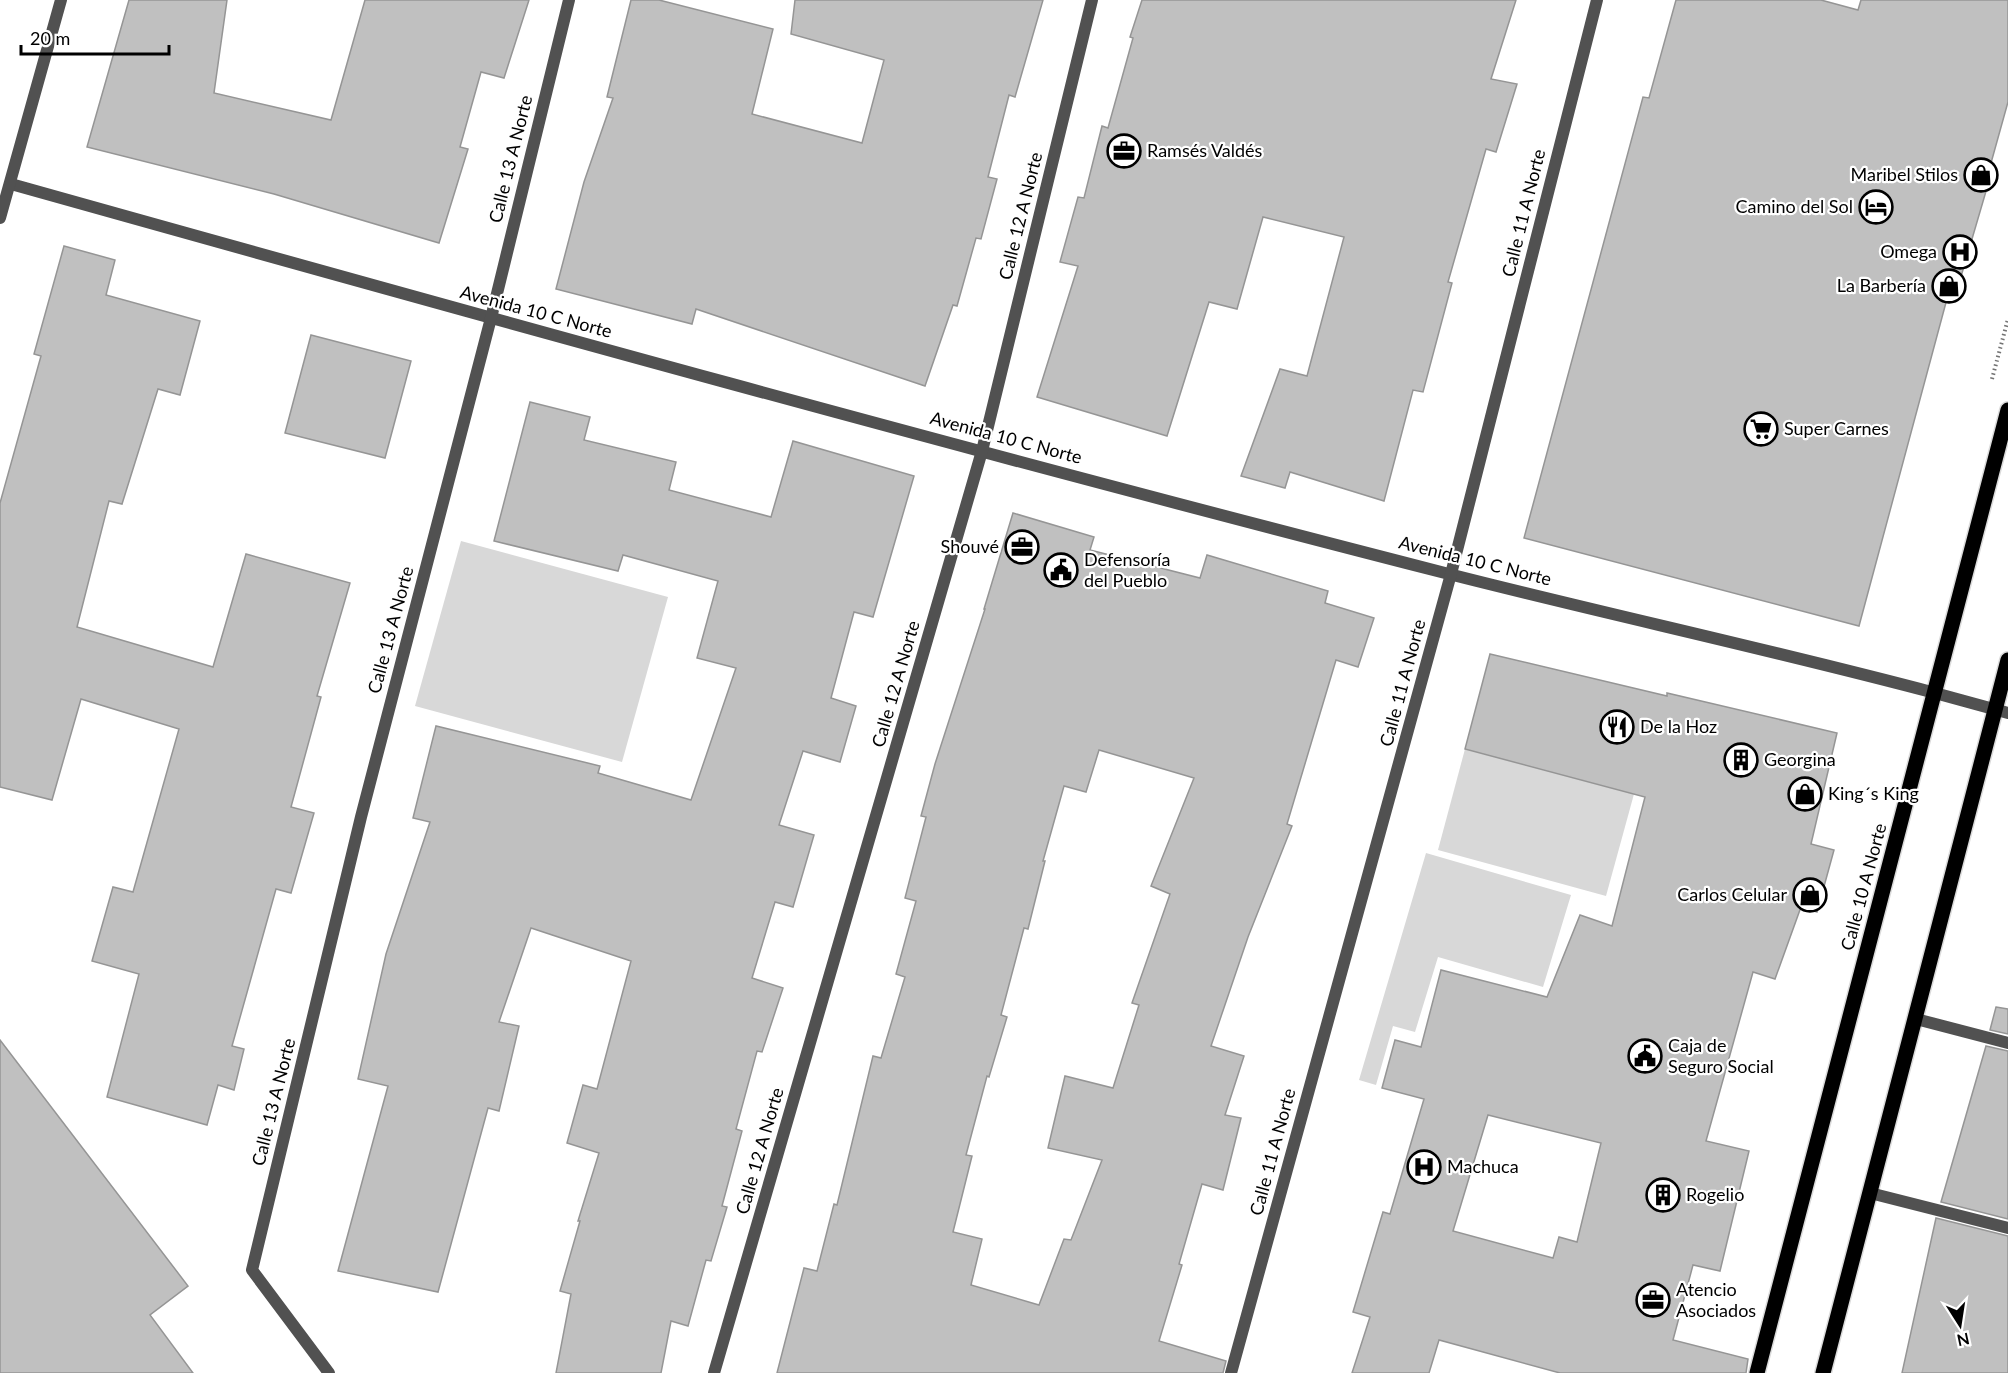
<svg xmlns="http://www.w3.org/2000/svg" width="2008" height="1373" viewBox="0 0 2008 1373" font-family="Lato,sans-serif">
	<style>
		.green { fill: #d8d8d8 }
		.building { fill: #c0c0c0; stroke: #959595; stroke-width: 1.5; fill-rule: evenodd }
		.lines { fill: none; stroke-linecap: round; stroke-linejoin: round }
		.primary-casing { stroke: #dbdbdb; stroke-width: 18 }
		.path { stroke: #737373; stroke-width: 4; stroke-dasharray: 1.5 3; stroke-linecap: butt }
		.service { stroke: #515151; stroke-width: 12 }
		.minor { stroke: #515151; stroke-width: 12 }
		.tertiary { stroke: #515151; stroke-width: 12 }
		.primary { stroke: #000; stroke-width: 15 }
		.labels { text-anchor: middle; stroke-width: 4.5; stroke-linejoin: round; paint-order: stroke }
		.poi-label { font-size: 18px; fill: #000; stroke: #fff; text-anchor: start }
		.street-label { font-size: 18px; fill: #000; stroke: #fff }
	</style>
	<rect width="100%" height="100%" fill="#fff"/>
	<!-- green -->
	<g class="green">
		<path d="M461,541l207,56 -46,165 -207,-56z"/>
		<path d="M1465,749l169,45 -28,102 -168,-46z"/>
		<path d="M1426,853l145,42 -28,92 -105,-30 -23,75 -22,-6 -17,59 -17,-5z"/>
	</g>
	<!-- building -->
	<g class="building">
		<path d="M129,0h98l-13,93 117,27 34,-120h164l-25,78 -23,-6 -21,75 8,2 -29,94 -165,-49 -187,-47z"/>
		<path d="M631,0h28l114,29 -21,85 110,29 22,-83 -93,-26 4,-34h248l-28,97 -6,-2 -21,82 9,2 -16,60 -5,-1 -19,68 -4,-1 -28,81 -229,-77 -4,15 -136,-35 28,-107 29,-84 -6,-1z"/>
		<path d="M1142,0h374l-25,79 26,5 -21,68 -10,-3 -38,133 4,1 -29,109 -10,-2 -29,111 -94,-29 -5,16 -44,-12 39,-107 27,7 37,-139 -81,-20 -26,92 -28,-7 -42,134 -130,-39 41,-131 -18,-4 18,-65 6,1 18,-72 6,2 25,-90 -3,-1z"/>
		<path d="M1676,0h145l37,10 3,-10h147v102l-17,61 3,1 -39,133 -7,-2 -89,331 -335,-88 119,-441 6,1z"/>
		<path d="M64,246l51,14 -9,35 94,26 -20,74 -22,-6 -36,115 -13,-3 -32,126 136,40 33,-113 104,29 -33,113 4,1 -30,110 23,6 -23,80 -15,-4 -44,157 12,3 -10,41 -16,-5 -11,40 -100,-28 32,-123 -47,-13 21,-74 20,5 46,-163 -98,-30 -29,101 -52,-13v-284l41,-147 -7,-2z"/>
		<path d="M311,335l100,26 -26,97 -100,-25z"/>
		<path d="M530,402l60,15 -6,23 92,22 -7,28 102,27 22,-76 121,35 -41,141 -19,-5 -23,86 25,8 -16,56 -37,-11 -24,74 35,10 -21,72 -18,-5 -23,76 31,10 -21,64 -5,-1 -21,78 6,2 -20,75 5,1 -16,54 -5,-1 -18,66 -17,-5 -10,52h-105l15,-79 -11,-3 20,-70h-2l21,-68 -32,-10 16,-58 14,4 34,-128 -100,-33 -32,94 20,4 -20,85 -11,-3 -50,184 -100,-21 50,-185 -30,-7 28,-125 44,-132 -17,-4 23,-92 164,40 -2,7 93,27 45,-132 -39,-10 21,-77 -95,-26 -5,16 -124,-30z"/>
		<path d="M1013,513l81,24 -4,13 110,28 7,-23 121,36 -3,12 49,15 -16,49 -22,-7 -49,164 5,2 -44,111 -37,109 33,10 -19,59 16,3 -18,72 -21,-6 -23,80 3,1 -23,76 67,20 -3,12h-446l27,-105 13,3 17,-67 3,1 36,-149 8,2 24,-81 -9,-3 20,-73 -11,-3 21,-81 -5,-1 14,-52 50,-155h-1zM1099,750l95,28 -43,108 19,8 -38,109 7,2 -26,83 -48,-12 -17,72 54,12 -31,80 -7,-1 -25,66 -68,-20 11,-46 -29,-7 19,-76 -6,-1 21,-79 2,1 18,-60 -6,-2 23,-87 4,1 17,-68h-2l21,-75 22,6z"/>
		<path d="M1490,654l177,42v-3l170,40 -26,111 23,6 -17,62 -16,-5 -26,72 -22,-7 -47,169 43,10 -29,120 -27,-6 -20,75 75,19 -2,14h-186l-121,-33 -10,33h-77l18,-56 -17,-5 30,-100 7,2 34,-115 -42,-11 13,-48 26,7 20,-77 106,27 33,-82 32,11 33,-129 -180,-48zM1488,1115l113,28 -24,99 -18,-5 -6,21 -100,-27z"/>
		<path d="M1996,1007l12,2v25l-18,-4z"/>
		<path d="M0,1040l188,246 -38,29 43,58h-193z"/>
		<path d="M1986,1046l22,5v168l-67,-17z"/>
		<path d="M1936,1218l72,18v137h-106z"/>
	</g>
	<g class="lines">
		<defs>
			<g id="primary">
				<path d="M1757,1373l251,-963"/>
				<path d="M1823,1373l185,-713"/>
			</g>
		</defs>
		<!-- primary casing -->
		<use href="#primary" class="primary-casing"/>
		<!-- path -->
		<path class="path" d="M1992,379l16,-60"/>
		<!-- service -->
		<g class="service">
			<path d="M1916,1019l92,24"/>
			<path d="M1870,1193l138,35"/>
		</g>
		<!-- minor -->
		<g class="minor">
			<path d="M11,184c478,134 957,267 1438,390 161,41 324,76 486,119"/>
			<path d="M0,218l61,-218"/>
			<path d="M329,1373l-77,-103 109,-453 130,-499 78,-318"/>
			<path d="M714,1373l268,-922 110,-451"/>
			<path d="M1231,1373l220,-799 146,-574"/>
		</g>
		<!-- tertiary -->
		<path class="tertiary" d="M1935,693l73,20"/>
		<!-- primary -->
		<use href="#primary" class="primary"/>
	</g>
	<!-- icons -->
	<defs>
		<symbol id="office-ring" viewBox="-11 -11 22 22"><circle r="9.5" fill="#fff" stroke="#000" stroke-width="1.5"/><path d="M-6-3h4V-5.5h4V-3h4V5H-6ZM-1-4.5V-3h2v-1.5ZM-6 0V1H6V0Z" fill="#000"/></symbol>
		<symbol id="shop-ring" viewBox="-11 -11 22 22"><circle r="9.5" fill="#fff" stroke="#000" stroke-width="1.5"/><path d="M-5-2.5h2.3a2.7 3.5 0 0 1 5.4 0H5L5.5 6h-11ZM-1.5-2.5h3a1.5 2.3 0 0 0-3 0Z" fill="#000"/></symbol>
		<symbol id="hotel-ring" viewBox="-11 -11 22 22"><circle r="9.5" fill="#fff" stroke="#000" stroke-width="1.5"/><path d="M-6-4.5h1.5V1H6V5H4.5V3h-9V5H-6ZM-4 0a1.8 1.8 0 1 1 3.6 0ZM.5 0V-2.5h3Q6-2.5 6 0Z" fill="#000"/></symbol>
		<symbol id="hospital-ring" viewBox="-11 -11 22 22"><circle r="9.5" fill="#fff" stroke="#000" stroke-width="1.5"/><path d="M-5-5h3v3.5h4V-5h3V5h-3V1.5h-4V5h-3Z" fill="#000"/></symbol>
		<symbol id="supermarket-ring" viewBox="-11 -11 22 22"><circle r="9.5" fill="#fff" stroke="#000" stroke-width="1.5"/><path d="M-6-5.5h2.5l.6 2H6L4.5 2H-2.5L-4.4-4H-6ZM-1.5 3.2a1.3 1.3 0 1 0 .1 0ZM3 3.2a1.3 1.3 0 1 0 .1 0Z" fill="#000"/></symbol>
		<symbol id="civic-ring" viewBox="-11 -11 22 22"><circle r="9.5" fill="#fff" stroke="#000" stroke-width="1.5"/><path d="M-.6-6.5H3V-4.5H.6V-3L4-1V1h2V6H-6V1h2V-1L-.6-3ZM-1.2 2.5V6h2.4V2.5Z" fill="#000"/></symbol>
		<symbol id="restaurant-ring" viewBox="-11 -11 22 22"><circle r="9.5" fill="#fff" stroke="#000" stroke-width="1.5"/><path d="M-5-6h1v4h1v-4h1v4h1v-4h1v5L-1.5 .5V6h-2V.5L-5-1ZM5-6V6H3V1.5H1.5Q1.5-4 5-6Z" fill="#000"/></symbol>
		<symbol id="building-ring" viewBox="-11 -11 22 22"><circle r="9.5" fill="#fff" stroke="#000" stroke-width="1.5"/><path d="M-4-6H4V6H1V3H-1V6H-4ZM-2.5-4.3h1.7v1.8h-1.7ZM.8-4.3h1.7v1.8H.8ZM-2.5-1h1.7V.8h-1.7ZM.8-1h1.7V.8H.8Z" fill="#000"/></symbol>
	</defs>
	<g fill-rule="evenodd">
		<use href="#office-ring" x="1105" y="132" width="38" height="38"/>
		<use href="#shop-ring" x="1962" y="156" width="38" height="38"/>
		<use href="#hotel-ring" x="1857" y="188" width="38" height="38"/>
		<use href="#hospital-ring" x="1941" y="233" width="38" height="38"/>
		<use href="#shop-ring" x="1930" y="267" width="38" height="38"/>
		<use href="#supermarket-ring" x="1742" y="410" width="38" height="38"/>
		<use href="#office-ring" x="1003" y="528" width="38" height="38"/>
		<use href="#civic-ring" x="1042" y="551" width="38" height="38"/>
		<use href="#restaurant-ring" x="1598" y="708" width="38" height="38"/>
		<use href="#building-ring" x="1722" y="741" width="38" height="38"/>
		<use href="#shop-ring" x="1786" y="775" width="38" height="38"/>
		<use href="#shop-ring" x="1791" y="876" width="38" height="38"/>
		<use href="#civic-ring" x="1626" y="1037" width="38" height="38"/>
		<use href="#hospital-ring" x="1405" y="1148" width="38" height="38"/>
		<use href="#building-ring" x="1644" y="1176" width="38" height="38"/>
		<use href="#office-ring" x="1634" y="1281" width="38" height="38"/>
	</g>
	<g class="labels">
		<!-- poi labels -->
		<g class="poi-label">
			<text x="1147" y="157">Ramsés Valdés</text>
			<text x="1958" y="181" text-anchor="end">Maribel Stilos</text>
			<text x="1853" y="213" text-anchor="end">Camino del Sol</text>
			<text x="1937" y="258" text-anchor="end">Omega</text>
			<text x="1926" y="292" text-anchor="end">La Barbería</text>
			<text x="1784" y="435">Super Carnes</text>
			<text x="999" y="553" text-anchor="end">Shouvé</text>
			<text x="1084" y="566">Defensoría<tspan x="1084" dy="21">del Pueblo</tspan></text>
			<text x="1640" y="733">De la Hoz</text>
			<text x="1764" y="766">Georgina</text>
			<text x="1828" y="800">King´s King</text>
			<text x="1787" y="901" text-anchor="end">Carlos Celular</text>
			<text x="1668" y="1052">Caja de<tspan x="1668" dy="21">Seguro Social</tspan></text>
			<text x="1447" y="1173">Machuca</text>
			<text x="1686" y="1201">Rogelio</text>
			<text x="1676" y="1296">Atencio<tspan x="1676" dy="21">Asociados</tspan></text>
		</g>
		<!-- street labels -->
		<g class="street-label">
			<text transform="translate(511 159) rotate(-76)" y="6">Calle 13 A Norte</text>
			<text transform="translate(1524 213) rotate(-76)" y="6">Calle 11 A Norte</text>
			<text transform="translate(1021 216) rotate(-76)" y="6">Calle 12 A Norte</text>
			<text transform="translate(536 312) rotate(15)" y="6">Avenida 10 C Norte</text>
			<text transform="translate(1006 438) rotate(15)" y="6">Avenida 10 C Norte</text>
			<text transform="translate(1475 561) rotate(14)" y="6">Avenida 10 C Norte</text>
			<text transform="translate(391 630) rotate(-75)" y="6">Calle 13 A Norte</text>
			<text transform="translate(1403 683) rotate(-75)" y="6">Calle 11 A Norte</text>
			<text transform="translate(896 684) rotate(-74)" y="6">Calle 12 A Norte</text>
			<text transform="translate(1864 887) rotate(-75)" y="6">Calle 10 A Norte</text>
			<text transform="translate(274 1102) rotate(-76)" y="6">Calle 13 A Norte</text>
			<text transform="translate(760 1151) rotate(-74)" y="6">Calle 12 A Norte</text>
			<text transform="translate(1273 1152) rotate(-75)" y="6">Calle 11 A Norte</text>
		</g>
	</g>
	<!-- north arrow -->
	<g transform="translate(1960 1325) rotate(168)" stroke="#ffffff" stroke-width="4.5" paint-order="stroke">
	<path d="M0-4.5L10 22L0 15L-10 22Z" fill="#000000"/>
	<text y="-9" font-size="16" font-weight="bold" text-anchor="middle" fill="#000000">N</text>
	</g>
	<!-- scale -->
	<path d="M21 45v9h148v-9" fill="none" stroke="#000000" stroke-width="3"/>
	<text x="30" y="45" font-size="18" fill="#000000" stroke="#ffffff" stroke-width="4.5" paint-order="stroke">20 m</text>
</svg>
